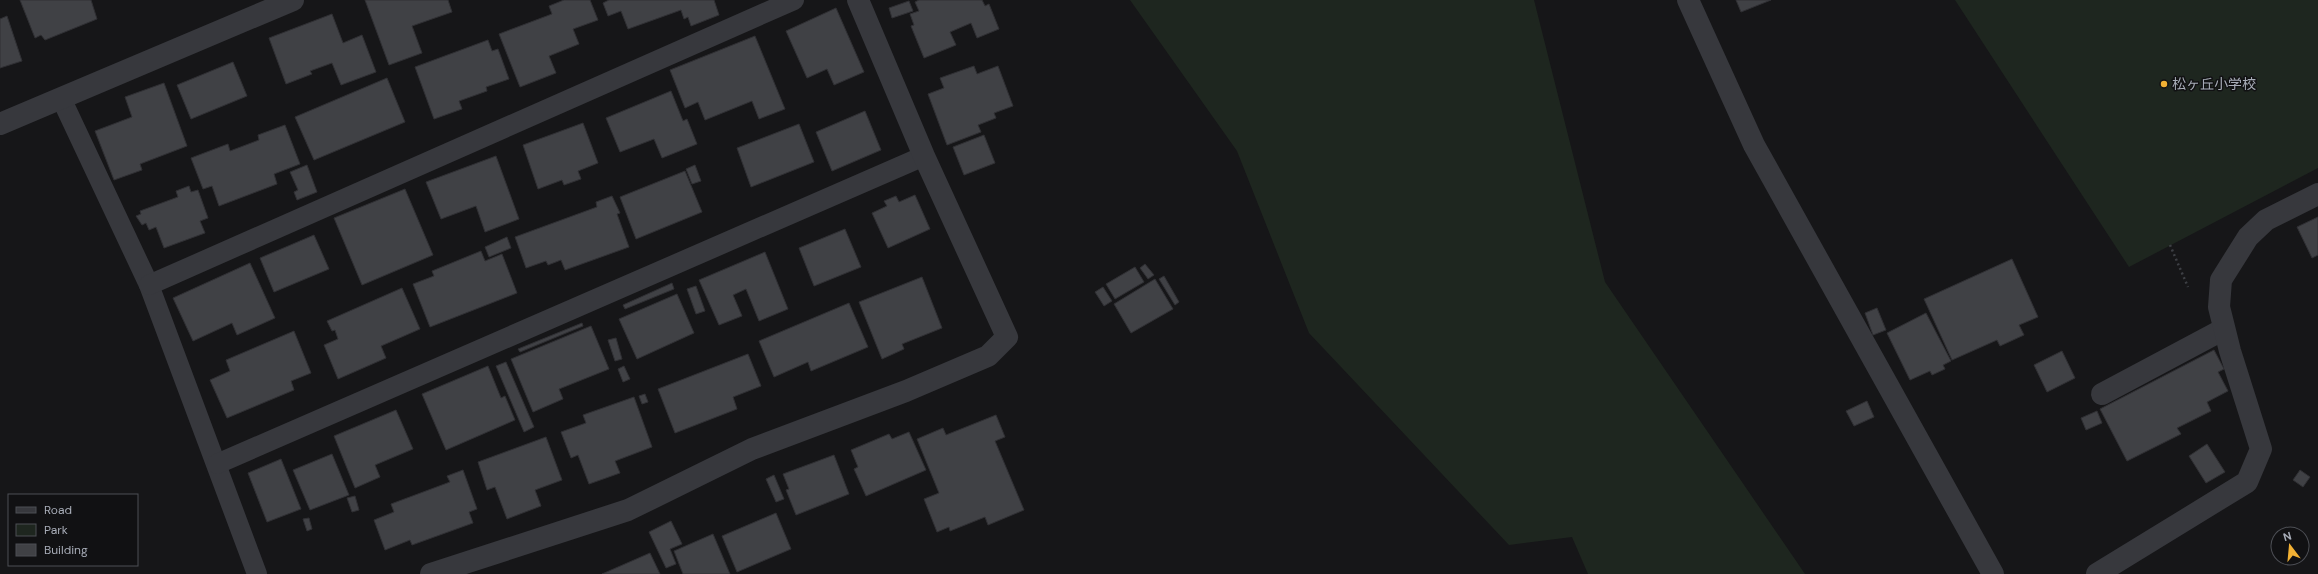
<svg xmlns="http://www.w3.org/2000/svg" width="2318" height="574" viewBox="0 0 2318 574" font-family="'DM Sans','Noto Sans JP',sans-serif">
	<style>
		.green { fill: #1e261f }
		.building { fill: #404145; stroke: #303034 }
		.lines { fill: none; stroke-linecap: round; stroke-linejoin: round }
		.path { stroke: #3d3f44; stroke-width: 2.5; stroke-dasharray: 2 3; stroke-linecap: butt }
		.service { stroke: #37383d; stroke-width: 20 }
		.minor { stroke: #37383d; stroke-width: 22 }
		.poi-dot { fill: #f2b134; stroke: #111113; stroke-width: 1.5 }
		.labels { text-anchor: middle; stroke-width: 3; stroke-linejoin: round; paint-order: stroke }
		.poi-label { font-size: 14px; fill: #a8adb8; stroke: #111113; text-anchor: start }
	</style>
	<rect width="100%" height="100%" fill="#161618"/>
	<!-- green -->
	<g class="green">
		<path d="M1130,0h404l71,282 200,292h-217l-16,-37 -63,8 -200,-212 -72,-182z"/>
		<path d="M1955,0h363v168l-189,99z"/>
	</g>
	<!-- building -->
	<g class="building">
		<path d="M20,0h71l6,19 -52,21 -4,-5 -6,3z"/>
		<path d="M365,0h83l4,12 -40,14 10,27 -33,12z"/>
		<path d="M564,0h26l8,20 -25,9 6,15 -30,12 7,17 -36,14 -21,-53 53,-20 -3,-8z"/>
		<path d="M609,0h105l5,15 -28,11 -3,-9 -4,2 -3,-9 -53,19 -7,-18 -13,5 -5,-13z"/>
		<path d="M919,0h63l3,6 4,-2 10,25 -22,9 -6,-15 -21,9 6,13 -32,13 -13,-32 3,-1 -4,-11 9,-3 -4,-9z"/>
		<path d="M1736,0h35l-30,12z"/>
		<path d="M909,1l4,10 -21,7 -3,-10z"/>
		<path d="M836,8l28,64 -30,13 -7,-16 -20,9 -21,-47z"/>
		<path d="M332,14l11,29 19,-8 14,37 -35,13 -9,-22 -22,8 2,3 -26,10 -17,-46z"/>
		<path d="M7,16l15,45 -22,7v-49z"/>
		<path d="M755,36l30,73 -26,10 -7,-18 -47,19 -7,-18 -13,6 -15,-38z"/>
		<path d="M488,40l4,11 6,-2 11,30 -23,8 1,4 -28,10 3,8 -28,10 -19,-52z"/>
		<path d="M233,62l14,34 -56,23 -14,-34z"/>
		<path d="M974,66l3,8 21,-8 15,40 -19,7 2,5 -18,7 3,7 -34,13 -19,-51 16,-6 -4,-10z"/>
		<path d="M387,78l18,44 -91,38 -19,-43z"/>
		<path d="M164,83l23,63 -47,18 2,6 -28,10 -19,-49 37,-14 -7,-20z"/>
		<path d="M671,91l12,30 4,-2 10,25 -35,14 -8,-19 -34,13 -14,-34z"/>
		<path d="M865,111l16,39 -49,21 -16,-39z"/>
		<path d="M583,123l15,40 -20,8 3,8 -17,6 -2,-5 -24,9 -15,-44z"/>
		<path d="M799,124l15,38 -63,25 -14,-39z"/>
		<path d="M285,125l15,39 -26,10 3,10 -58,22 -7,-20 -9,3 -12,-31 37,-14 2,7 29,-11 -1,-5z"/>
		<path d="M984,135l11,28 -31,12 -11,-28z"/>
		<path d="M496,156l23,63 -34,13 -9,-26 -35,13 -15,-37z"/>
		<path d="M307,165l10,27 -20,8 -3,-8 4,-2 -8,-18z"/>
		<path d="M695,165l6,16 -9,3 -6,-15z"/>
		<path d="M685,171l17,41 -66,27 -16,-42z"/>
		<path d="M189,186l2,6 7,-2 10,28 -8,3 5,12 -41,15 -8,-21 -7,3 -3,-7 -4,2 -6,-9 5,-2 -1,-3 38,-14 -2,-6z"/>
		<path d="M405,189l28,66 -71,30 -28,-67z"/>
		<path d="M915,195l15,34 -42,19 -16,-35 15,-7 -3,-5 12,-5 3,6z"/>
		<path d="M612,196l8,17 -3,1 12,33 -64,23 -4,-10 -13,5 -2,-4 -20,7 -11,-31 82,-30 -1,-5z"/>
		<path d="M2318,217v38l-6,3 -15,-31z"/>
		<path d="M845,229l16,38 -47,19 -15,-38z"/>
		<path d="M314,235l15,34 -55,23 -14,-34z"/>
		<path d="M507,237l4,11 -22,9 -4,-10z"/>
		<path d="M481,251l4,10 17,-7 15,39 -87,34 -17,-43 21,-8 -2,-5z"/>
		<path d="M765,252l23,57 -29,12 -13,-32 -13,6 9,21 -23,9 -20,-45z"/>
		<path d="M2012,259l26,58 -19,8 5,10 -24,11 -3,-6 -45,20 -28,-61z"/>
		<path d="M250,263l25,55 -38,17 -5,-12 -39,18 -20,-43z"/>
		<path d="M1145,264l9,11 -6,4 -8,-11z"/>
		<path d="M1135,267l9,15 -29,17 -9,-15z"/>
		<path d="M1164,276l15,26 -4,3 -16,-26z"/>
		<path d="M922,277l20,51 -40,16 2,5 -22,10 -23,-57z"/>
		<path d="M1155,279l18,30 -42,24 -17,-29z"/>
		<path d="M672,283l2,6 -49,20 -2,-4z"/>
		<path d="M696,286l9,25 -9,3 -9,-25z"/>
		<path d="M1103,287l9,14 -8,5 -9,-14z"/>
		<path d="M402,288l18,41 -39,17 5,12 -48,21 -14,-34 14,-6 -3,-9 -3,1 -5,-10z"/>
		<path d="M677,294l17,39 -57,26 -18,-40z"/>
		<path d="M849,303l19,44 -57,24 -3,-9 -34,15 -15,-36z"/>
		<path d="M1877,308l9,22 -13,5 -8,-22z"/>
		<path d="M1926,313l25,48 -8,4 2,4 -13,6 -2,-4 -20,9 -23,-47z"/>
		<path d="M582,323l1,3 -63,26 -2,-3z"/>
		<path d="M591,326l18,43 -50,20 4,10 -30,13 -22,-53z"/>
		<path d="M294,331l17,42 -20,8 3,9 -67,28 -17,-38 20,-9 -4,-11z"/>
		<path d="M616,338l6,21 -7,2 -7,-21z"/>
		<path d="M2214,350l10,19 -6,3 10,19 -21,11 4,9 -34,17 4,6 -54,27 -27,-52z"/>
		<path d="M2062,351l13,27 -28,14 -13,-27z"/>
		<path d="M748,354l13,32 -28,11 4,12 -62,24 -17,-44z"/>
		<path d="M506,362l28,65 -10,5 -28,-66z"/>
		<path d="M488,366l13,32 4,-2 10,24 -69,30 -24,-56z"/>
		<path d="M624,366l6,13 -7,3 -5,-13z"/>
		<path d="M645,394l3,8 -6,2 -3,-8z"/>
		<path d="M634,397l18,50 -37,14 5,12 -31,11 -11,-29 -7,3 -10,-26 25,-9 -3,-8z"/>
		<path d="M1867,401l7,16 -20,9 -8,-15z"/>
		<path d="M396,410l17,39 -38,16 5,12 -25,11 -21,-52z"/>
		<path d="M2097,411l5,12 -16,7 -5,-12z"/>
		<path d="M996,415l9,22 -10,4 29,69 -36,15 -3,-8 -35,14 -1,-4 -12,5 -13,-33 15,-6 -22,-54 26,-11 3,7z"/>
		<path d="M909,432l17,38 -60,26 -12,-27 4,-2 -7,-17 38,-16 3,5z"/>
		<path d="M546,437l16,43 -27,10 6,16 -34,13 -12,-32 -8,3 -9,-28z"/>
		<path d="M2207,444l18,28 -19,11 -17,-27z"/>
		<path d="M332,454l17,41 -39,15 -17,-40z"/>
		<path d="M834,455l15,39 -53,21 -10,-25 3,-1 -6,-15z"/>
		<path d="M281,459l20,50 -34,13 -19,-49z"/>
		<path d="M463,470l14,39 -8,3 4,11 -61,22 -2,-5 -25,10 -11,-30 20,-8 -3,-8 59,-22 -3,-6z"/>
		<path d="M2300,470l10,7 -7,10 -10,-7z"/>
		<path d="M774,475l10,24 -8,3 -10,-23z"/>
		<path d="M355,496l4,14 -7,2 -5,-14z"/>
		<path d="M776,513l15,36 -54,23 -15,-36z"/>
		<path d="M309,518l3,11 -5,2 -4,-12z"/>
		<path d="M671,521l11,23 -12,5 6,15 -10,4 -17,-36z"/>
		<path d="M713,534l17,40h-47l-9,-23z"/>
		<path d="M650,553l10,21h-58z"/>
	</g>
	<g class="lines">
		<!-- path -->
		<path class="path" d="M2170,245l18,42"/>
		<!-- service -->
		<g class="service">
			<path d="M61,98l88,187 108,289"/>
			<path d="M149,285l645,-285"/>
			<path d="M217,464l707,-308"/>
		</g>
		<!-- minor -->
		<g class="minor">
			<path d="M1688,0l66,145 239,429"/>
			<path d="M0,124l293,-124"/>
			<path d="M2102,394l122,-65"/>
			<path d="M431,574l197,-64 124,-61 154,-58 82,-35 19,-19 -83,-181 -66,-156"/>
			<path d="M2097,574l150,-92 14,-33 -31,-98 -11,-44 2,-27 27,-43 18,-17 52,-26"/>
		</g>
	</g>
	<!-- markers -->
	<circle class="poi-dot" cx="2164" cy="84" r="4"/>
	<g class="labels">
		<!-- poi labels -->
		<g class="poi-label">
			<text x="2172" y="89">松ヶ丘小学校</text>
		</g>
	</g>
	<!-- legend -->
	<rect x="8" y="494" width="130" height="72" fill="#111113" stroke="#4d4f55"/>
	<rect x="16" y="507" width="20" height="6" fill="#37383d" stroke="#4d4f55"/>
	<text x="44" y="514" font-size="12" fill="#a8adb8">Road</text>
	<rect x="16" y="524" width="20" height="12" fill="#1e261f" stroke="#4d4f55"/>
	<text x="44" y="534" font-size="12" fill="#a8adb8">Park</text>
	<rect x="16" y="544" width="20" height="12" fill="#404145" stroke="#4d4f55"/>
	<text x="44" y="554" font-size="12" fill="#a8adb8">Building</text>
	<!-- north arrow -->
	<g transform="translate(2290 546) rotate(344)"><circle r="19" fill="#111113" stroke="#4d4f55"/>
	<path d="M0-3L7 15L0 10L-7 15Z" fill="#f2b134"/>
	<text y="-6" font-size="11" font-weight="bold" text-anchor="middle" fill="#a8adb8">N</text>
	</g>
</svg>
